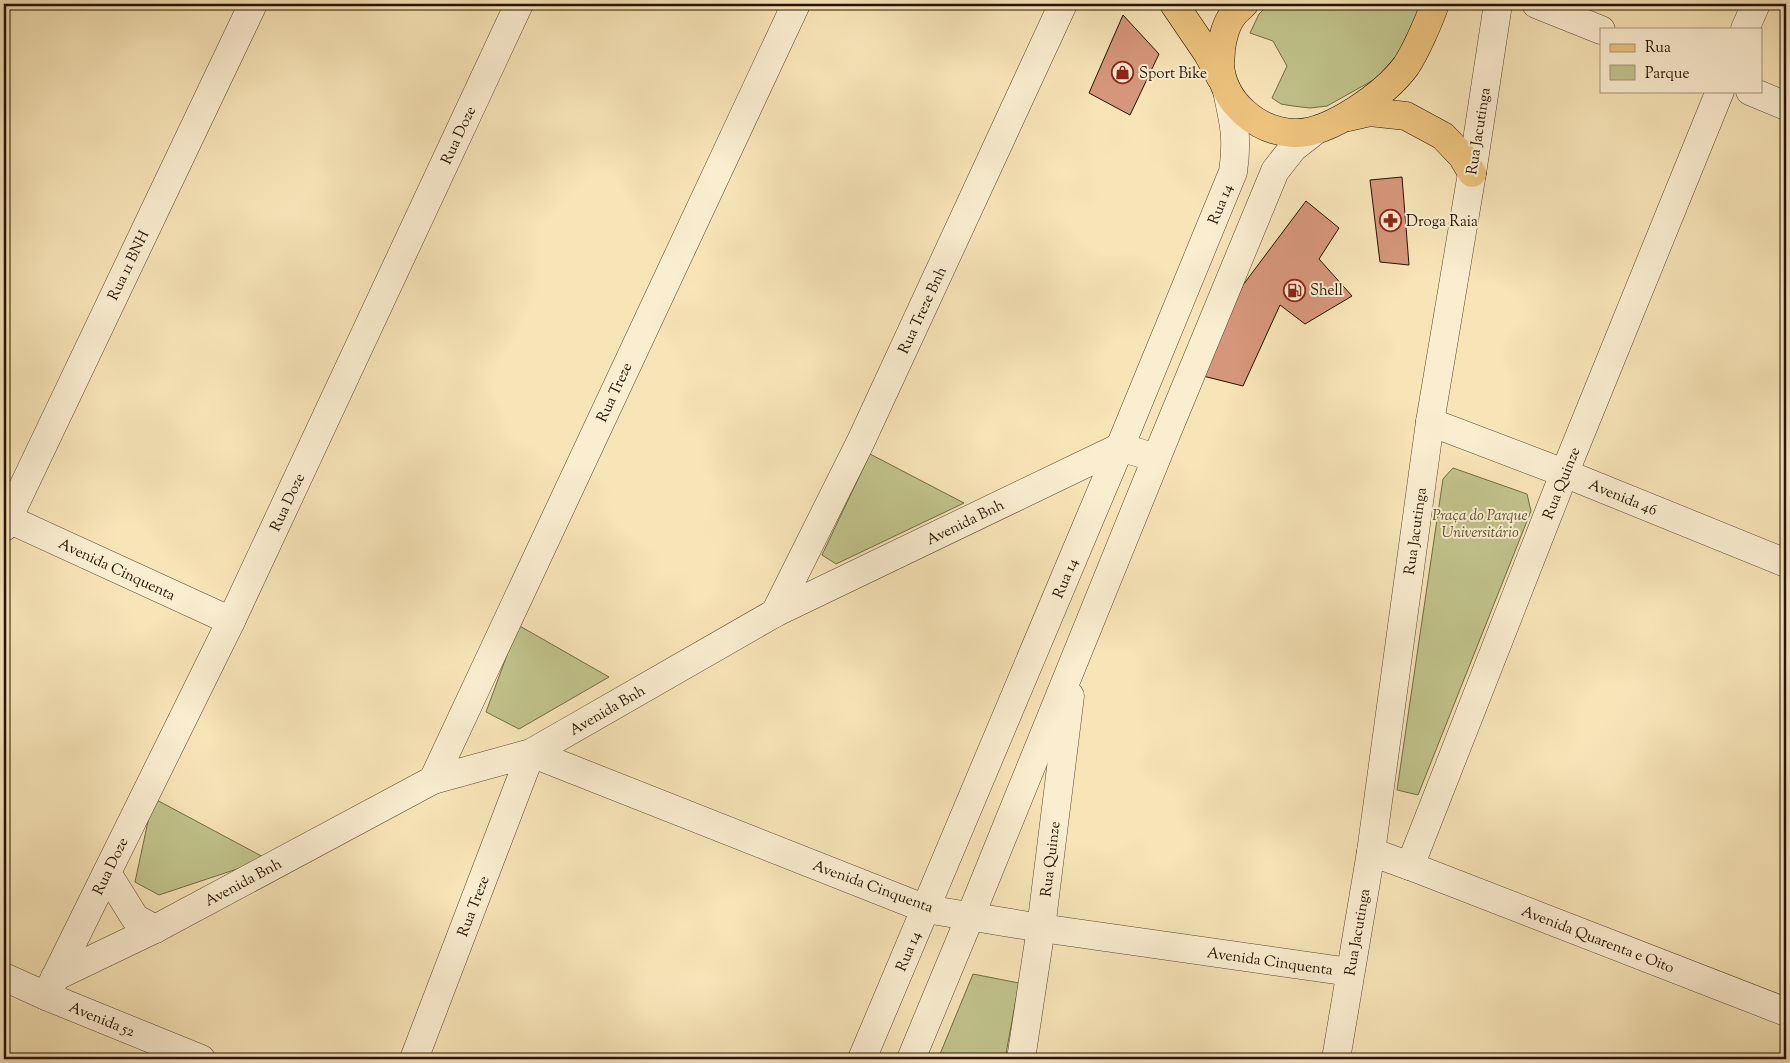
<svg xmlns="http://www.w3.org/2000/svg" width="1790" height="1063" viewBox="0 0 1790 1063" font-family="'Sorts Mill Goudy',serif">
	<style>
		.green { fill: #c1c38c; stroke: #736a46 }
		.building { fill: #d6967b; stroke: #251200 }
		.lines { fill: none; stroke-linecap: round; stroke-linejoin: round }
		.minor-casing { stroke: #5a462e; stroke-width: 29 }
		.major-casing { stroke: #251200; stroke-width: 29 }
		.minor { stroke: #faedd0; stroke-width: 28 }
		.major { stroke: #ecc27c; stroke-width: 28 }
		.labels { text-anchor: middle; stroke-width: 4; stroke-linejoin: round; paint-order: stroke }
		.poi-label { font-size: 15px; fill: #251200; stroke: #faedd0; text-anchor: start }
		.street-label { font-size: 15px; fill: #251200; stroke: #faedd0 }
		.park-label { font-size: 15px; font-style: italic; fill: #5c5031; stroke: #faedd0 }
	</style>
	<rect width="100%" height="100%" fill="#f7e4b7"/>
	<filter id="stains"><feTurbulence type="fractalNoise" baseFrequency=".004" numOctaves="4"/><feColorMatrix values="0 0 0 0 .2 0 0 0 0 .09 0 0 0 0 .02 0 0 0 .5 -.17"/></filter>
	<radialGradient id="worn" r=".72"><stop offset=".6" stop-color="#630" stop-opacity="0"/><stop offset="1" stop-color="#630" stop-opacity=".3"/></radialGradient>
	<!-- green -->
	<g class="green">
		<path d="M1269,4h153l-24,50 -21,24 -50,28 -17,2 -17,-2 -12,-2 -9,-6 15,-32 -14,-25 -23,-8 9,-19z"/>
		<path d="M870,454l94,49 -128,61 -14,-9z"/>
		<path d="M1453,468l74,26 4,17 -113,284 -21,-5 46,-311z"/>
		<path d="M518,625l91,52 -90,52 -33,-17z"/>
		<path d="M153,798l114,61 -108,36 -24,-13z"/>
		<path d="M973,974l46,9 -14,76h-67z"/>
	</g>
	<!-- building -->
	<g class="building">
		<path d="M1123,15l36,39 -29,61 -41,-22z"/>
		<path d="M1402,177l7,88 -29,-3 -10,-82z"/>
		<path d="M1306,201l33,27 -20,31 33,37 -47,28 -25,-19 -37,81 -40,-10 40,-91z"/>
	</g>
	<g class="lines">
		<defs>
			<g id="minor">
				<path d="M1536,4l65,26"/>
				<path d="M1745,29l11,-25"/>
				<path d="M1750,91l36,15"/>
				<path d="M1430,422l134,51 222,90"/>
				<path d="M4,517l227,104"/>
				<path d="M4,527l249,-523"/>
				<path d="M775,613l86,-172 202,-437"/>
				<path d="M433,780l363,-776"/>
				<path d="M1371,852l39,14 150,-382 160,-393"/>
				<path d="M1410,866l376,146"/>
				<path d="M107,873l28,45 20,11"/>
				<path d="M4,977l42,19 155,63"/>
				<path d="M55,977l100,-48 278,-149 98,-27 244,-140 345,-166 36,11"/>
				<path d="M46,996l185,-375 288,-617"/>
				<path d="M414,1059l117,-306 395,156 115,19 309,44"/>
				<path d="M862,1059l258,-612 113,-275c5,-33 1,-49 -6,-81"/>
				<path d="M911,1059l59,-142 195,-480 110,-266 18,-23 23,-18"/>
				<path d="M1021,1059l20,-131 29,-232"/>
				<path d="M1336,1059l35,-207 59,-430 42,-249 26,-169"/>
			</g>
			<g id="major">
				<path d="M1174,4l34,50 13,24"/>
				<path d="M1244,4c-3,3 -8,7 -11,11 -7,9 -11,24 -12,35 0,5 -1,11 -1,15 3,38 38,67 75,68 35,1 91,-40 111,-67 10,-15 23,-45 29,-62"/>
				<path d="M1348,117l22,-5 36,4 37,20 19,20 10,17"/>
			</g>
		</defs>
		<!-- minor casing -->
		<use href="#minor" class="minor-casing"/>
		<!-- major casing -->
		<use href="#major" class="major-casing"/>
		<!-- minor -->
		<use href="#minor" class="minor"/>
		<!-- major -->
		<use href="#major" class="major"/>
	</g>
	<!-- icons -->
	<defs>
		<symbol id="shop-ring" viewBox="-11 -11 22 22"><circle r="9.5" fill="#faedd0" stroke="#8f2418" stroke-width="1.5"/><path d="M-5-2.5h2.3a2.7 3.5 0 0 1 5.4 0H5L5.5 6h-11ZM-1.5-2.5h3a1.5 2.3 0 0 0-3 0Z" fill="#8f2418"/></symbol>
		<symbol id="pharmacy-ring" viewBox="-11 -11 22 22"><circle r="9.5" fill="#faedd0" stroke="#8f2418" stroke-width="1.5"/><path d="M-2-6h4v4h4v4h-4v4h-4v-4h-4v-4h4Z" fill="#8f2418"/></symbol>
		<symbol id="fuel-ring" viewBox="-11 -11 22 22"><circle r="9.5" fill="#faedd0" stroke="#8f2418" stroke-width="1.5"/><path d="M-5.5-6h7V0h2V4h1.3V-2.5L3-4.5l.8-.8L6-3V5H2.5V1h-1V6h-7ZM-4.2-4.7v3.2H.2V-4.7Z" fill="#8f2418"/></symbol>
	</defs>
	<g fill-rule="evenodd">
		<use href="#shop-ring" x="1110" y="60" width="25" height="25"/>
		<use href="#pharmacy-ring" x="1378" y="208" width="25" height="25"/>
		<use href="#fuel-ring" x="1282" y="278" width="25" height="25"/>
	</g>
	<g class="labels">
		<!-- poi labels -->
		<g class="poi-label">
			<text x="1139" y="78">Sport Bike</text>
			<text x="1406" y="226">Droga Raia</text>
			<text x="1310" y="295">Shell</text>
		</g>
		<!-- street labels -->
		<g class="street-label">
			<text transform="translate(1478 131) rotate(-81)" y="5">Rua Jacutinga</text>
			<text transform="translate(458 135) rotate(-65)" y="5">Rua Doze</text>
			<text transform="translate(1220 204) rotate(-68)" y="5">Rua 14</text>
			<text transform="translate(128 265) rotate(-64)" y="5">Rua 11 BNH</text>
			<text transform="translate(922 310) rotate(-65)" y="5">Rua Treze Bnh</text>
			<text transform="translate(614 392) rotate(-65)" y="5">Rua Treze</text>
			<text transform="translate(1561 483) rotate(-68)" y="5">Rua Quinze</text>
			<text transform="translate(1623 497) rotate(22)" y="5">Avenida 46</text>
			<text transform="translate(287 502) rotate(-65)" y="5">Rua Doze</text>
			<text transform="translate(965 522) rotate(-26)" y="5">Avenida Bnh</text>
			<text transform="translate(1415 531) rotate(-82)" y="5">Rua Jacutinga</text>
			<text transform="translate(117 569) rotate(25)" y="5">Avenida Cinquenta</text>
			<text transform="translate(1065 578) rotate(-67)" y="5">Rua 14</text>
			<text transform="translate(607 710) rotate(-30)" y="5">Avenida Bnh</text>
			<text transform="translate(1050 859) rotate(-83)" y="5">Rua Quinze</text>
			<text transform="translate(110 866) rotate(-64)" y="5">Rua Doze</text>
			<text transform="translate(243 882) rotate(-28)" y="5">Avenida Bnh</text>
			<text transform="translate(873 886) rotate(20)" y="5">Avenida Cinquenta</text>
			<text transform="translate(473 906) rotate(-69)" y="5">Rua Treze</text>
			<text transform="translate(1357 932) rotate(-80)" y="5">Rua Jacutinga</text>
			<text transform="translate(1598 939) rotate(21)" y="5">Avenida Quarenta e Oito</text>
			<text transform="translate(908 951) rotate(-67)" y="5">Rua 14</text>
			<text transform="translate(1270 961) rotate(8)" y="5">Avenida Cinquenta</text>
			<text transform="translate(102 1019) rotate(22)" y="5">Avenida 52</text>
		</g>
		<!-- park labels -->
		<g class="park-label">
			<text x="1480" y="520">Praça do Parque<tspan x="1480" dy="17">Universitário</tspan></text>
		</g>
	</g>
	<!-- margin -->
	<rect width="1790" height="1063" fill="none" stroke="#f7e4b7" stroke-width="20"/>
	<rect x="5" y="5" width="1780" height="1053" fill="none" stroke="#251200" stroke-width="2.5"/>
	<rect x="10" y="10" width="1770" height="1043" fill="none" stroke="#251200"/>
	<!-- legend -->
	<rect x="1600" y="28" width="162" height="65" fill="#faedd0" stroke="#a5957d"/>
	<rect x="1610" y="44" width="25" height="8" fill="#ecc27c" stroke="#a5957d"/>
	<text x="1645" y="52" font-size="15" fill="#251200">Rua</text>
	<rect x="1610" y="65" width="25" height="15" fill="#c1c38c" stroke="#a5957d"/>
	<text x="1645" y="78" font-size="15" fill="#251200">Parque</text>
	<rect width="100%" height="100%" filter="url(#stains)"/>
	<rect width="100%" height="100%" fill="url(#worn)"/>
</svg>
